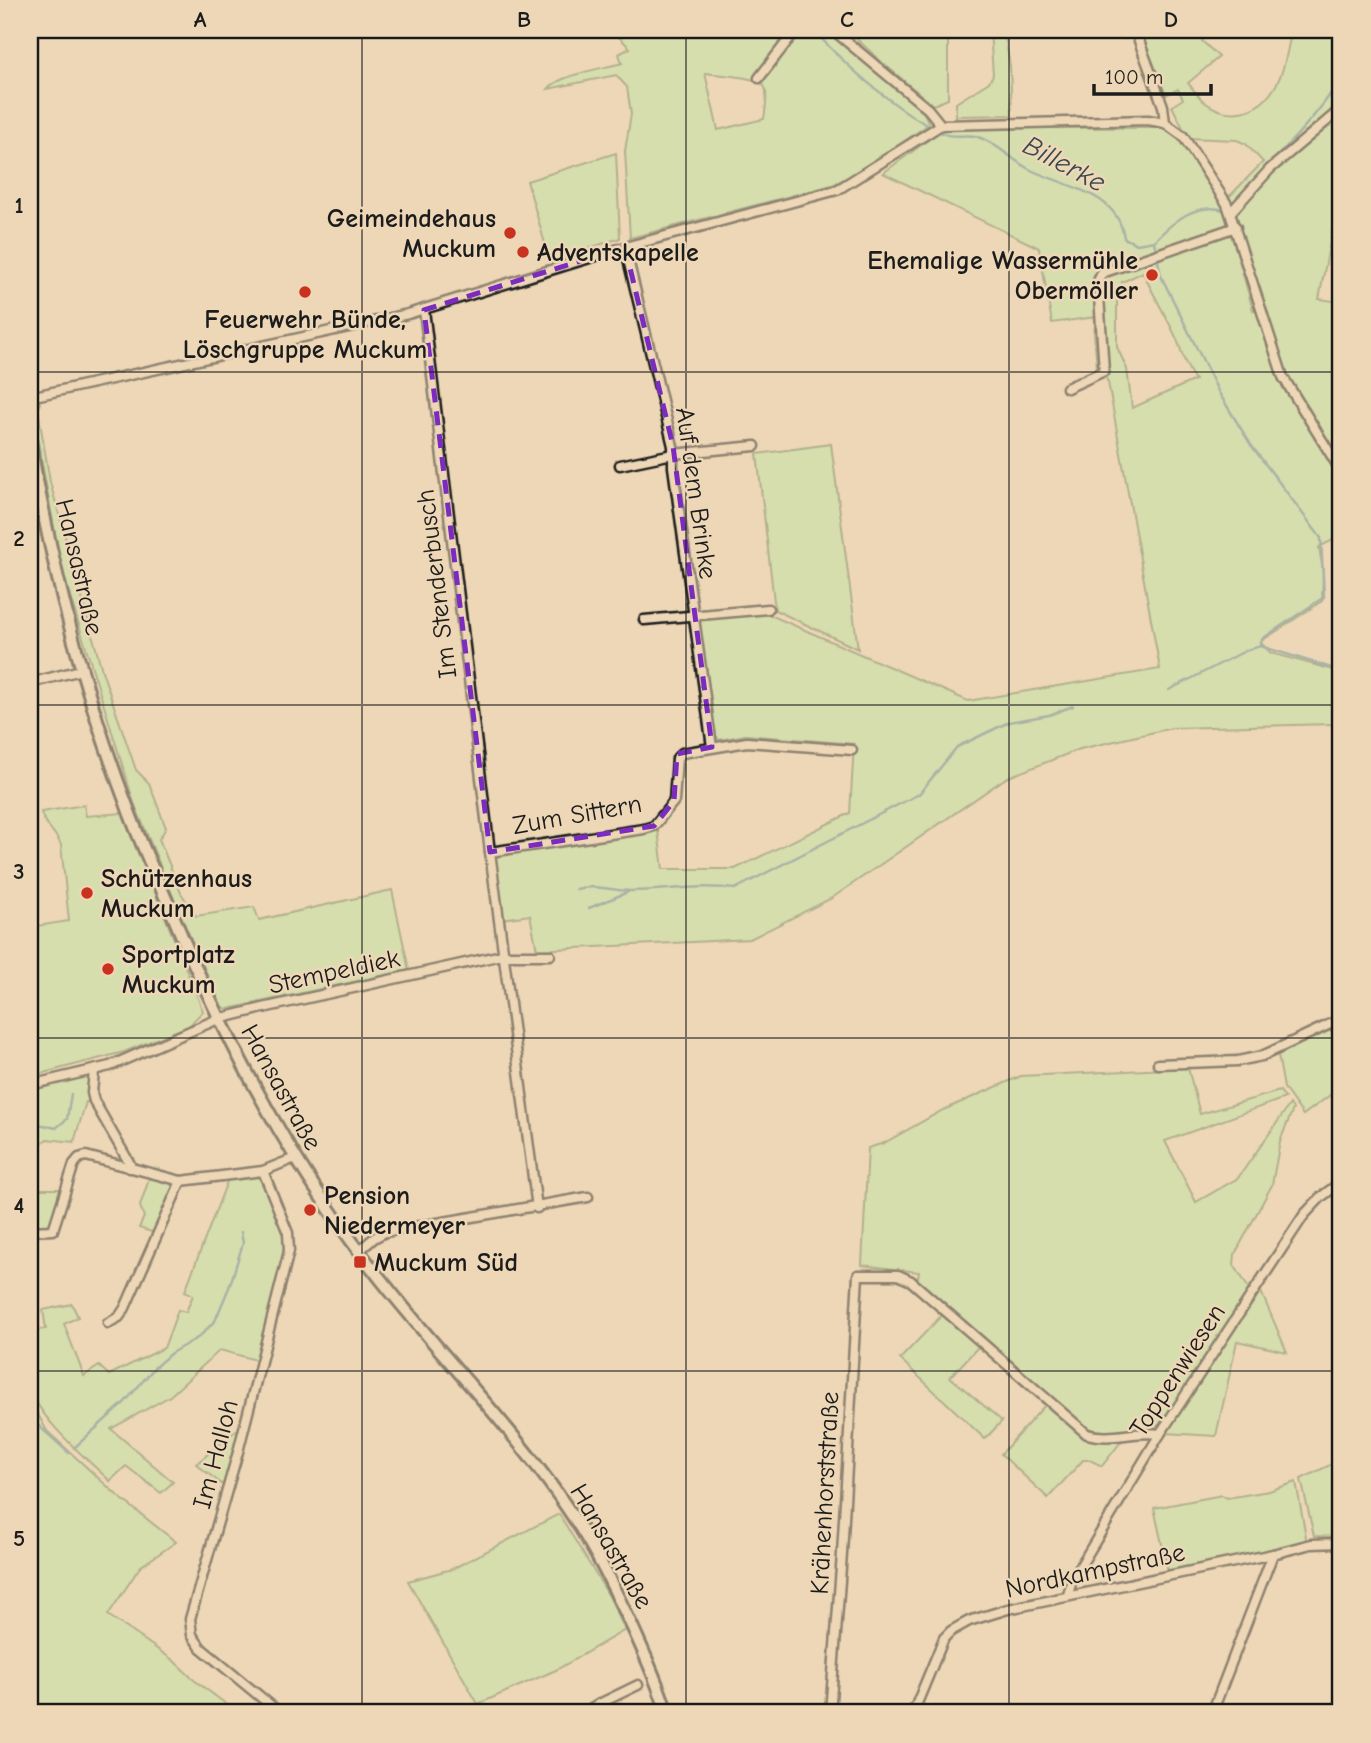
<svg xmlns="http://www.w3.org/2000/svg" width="1371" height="1743" viewBox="0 0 1371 1743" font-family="'Comic Neue',sans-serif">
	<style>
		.green { fill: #bce6a2; stroke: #6c815f; stroke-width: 2; fill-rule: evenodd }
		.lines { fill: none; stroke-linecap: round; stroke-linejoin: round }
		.stream { stroke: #598892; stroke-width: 2.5 }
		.minor-casing { stroke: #1c1c1c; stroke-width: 13 }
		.secondary-casing { stroke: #1c1c1c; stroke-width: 16 }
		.minor { stroke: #edd7b6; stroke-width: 8 }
		.secondary { stroke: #edd7b6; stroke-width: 10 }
		.marked { fill: none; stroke: #7b2cbf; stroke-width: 5; stroke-dasharray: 14 9; stroke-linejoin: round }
		.grid { fill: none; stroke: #1c1c1c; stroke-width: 2; stroke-opacity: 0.55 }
		.poi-dot { fill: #c8321e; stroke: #edd7b6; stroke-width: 2.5 }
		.labels { text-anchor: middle; stroke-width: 5; stroke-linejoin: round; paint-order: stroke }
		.poi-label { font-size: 26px; font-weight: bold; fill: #1c1c1c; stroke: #edd7b6; text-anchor: start }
		.street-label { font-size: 26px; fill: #1c1c1c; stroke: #edd7b6 }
		.water-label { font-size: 28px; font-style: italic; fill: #36494d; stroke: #edd7b6 }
		.neatline { fill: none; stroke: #1c1c1c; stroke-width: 2.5 }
		.grid-label { font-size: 23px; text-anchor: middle; font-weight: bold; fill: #1c1c1c }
	</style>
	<rect width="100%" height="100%" fill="#edd7b6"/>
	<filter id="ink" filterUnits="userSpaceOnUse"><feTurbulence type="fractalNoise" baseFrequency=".0143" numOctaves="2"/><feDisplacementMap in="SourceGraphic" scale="14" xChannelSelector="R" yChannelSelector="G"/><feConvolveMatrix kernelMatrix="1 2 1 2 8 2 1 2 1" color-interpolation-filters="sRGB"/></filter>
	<g filter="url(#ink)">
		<!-- green -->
		<g class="green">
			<path d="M612,30h217l95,83 5,11 -71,49 -26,12 -202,53 -5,-87 6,-37 -4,-27 -11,-12 -68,14c11,-14 56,-21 74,-26l-3,-9 11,-6zM705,73c13,2 51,3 59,13 5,7 1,25 0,33l-46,11z"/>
			<path d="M847,30h101v69l-15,6 -49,-41z"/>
			<path d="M990,30h14l6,36 2,49 -56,1v-13l33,-21 4,-7z"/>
			<path d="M1120,30h88l-6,11 17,16 -31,26c6,7 11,15 18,20 23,17 52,10 67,-13 11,-16 14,-38 18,-57l-12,-3h62v154l-22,115 22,3v234l-22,11 4,24 -1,30 -62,41 11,11 70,19v32l-8,20 -161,4 -92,21 -74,29 -174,120 -82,41 -213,11 -7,-35 -29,4 -8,-61 14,-6 151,-22 5,39h72l115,-56 4,-69 -109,-9 -26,5 -3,-5 -20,-117 72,-4 200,87 192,-32 -52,-287 -6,-10 -5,-4 -3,-35 2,-16 -44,6 -13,-75 -156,-75 59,-43 16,-3 207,1 17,12 42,66 29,104 11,-5 -29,-93 -8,-13 36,-37 -17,-18 -9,-4 -49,-2 -16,-32 11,-7 -5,-10 -12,6 -25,-62 -17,6zM1143,272c9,21 21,40 31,61 9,18 8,29 21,47l-63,28 -5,-39 -10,-22v-45l5,-20z"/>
			<path d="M616,153l4,85 -70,23 -23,-80z"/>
			<path d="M40,403l-2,7 12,72 53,192 33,96 13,13 17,45 -7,11 22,54 15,23 58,-9 5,13 133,-30 17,80 -181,39 -6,-2 -33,-72 -55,-132 -72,-233 -30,-161 3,-5z"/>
			<path d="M831,444l27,205 -83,-39 -18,-156z"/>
			<path d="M84,805l2,11 37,-3 80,198 -14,15 -65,26 -92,24 -2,-14v-135l39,-6 -8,-76c-5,-13 -18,-21 -20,-33z"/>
			<path d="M1341,1024v63l-38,28 -19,-27 -6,-33z"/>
			<path d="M1188,1068l12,46 80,-23 5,7 -120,43 31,61 42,-24 52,-74 3,5 -13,32 -8,44 -37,69 -1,11 16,25 -89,135 -59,8 -11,-1 -174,-150 2,-10 -57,-7 6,-117 16,-5 59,-33 78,-34z"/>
			<path d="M87,1076l3,4 2,22h-6l-12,40 -27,-3 -17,13v-63z"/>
			<path d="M256,1175c11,12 25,42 28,58 4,26 -21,99 -28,127l-36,-10 -50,46 -59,33 62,53 -12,11 -35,-27 -16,15c-23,-22 -74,-64 -80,-95 -4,-17 0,-38 0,-55l16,-2 -3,-19 29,-6 6,13 -14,7 20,52 15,-10 10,9 55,-27 14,-38 8,2 7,-17 -8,-4 43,-112z"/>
			<path d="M150,1176l20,6 3,6 -18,45 -16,-5 5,-11 -4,-11z"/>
			<path d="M30,1189h33l-11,34 -5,3 -17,1z"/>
			<path d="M1259,1287l28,65 -50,-11 -21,95 -50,-3z"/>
			<path d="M944,1313l35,33 -29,31 52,44 -17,18 -85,-80z"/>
			<path d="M30,1400l17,31 71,65 58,46 -36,25 -32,48 65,45 21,20 44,33h-202l-6,-4z"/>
			<path d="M1046,1404l44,36 33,-1 -21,27 -12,-6h-7l-35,38 -47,-44z"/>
			<path d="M239,1428l-15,58 -28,-22z"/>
			<path d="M1336,1462l5,11v64l-27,-1 -13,-57z"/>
			<path d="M1296,1482l10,55 -1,5 -137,29 -14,-63 68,-13 5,3 42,-7z"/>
			<path d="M559,1514l50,82 16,34 -69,40 -78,34 -70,-123 44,-12z"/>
		</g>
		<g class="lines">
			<!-- stream -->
			<g class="stream">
				<path d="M814,30c27,32 76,74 113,95"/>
				<path d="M942,133c10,6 24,0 36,4 19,6 34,23 51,32 35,18 89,22 95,69l13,6 17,-3"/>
				<path d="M1269,165c17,-18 69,-71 72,-93"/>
				<path d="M1233,202l27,-27"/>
				<path d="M1225,210c-30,-8 -51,11 -71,31l7,35 58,117 32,52 70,93 3,59 -62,42 -2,7 81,25"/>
				<path d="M1169,690l76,-39 15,-5"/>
				<path d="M576,889c19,-5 36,2 55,2 35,0 69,-7 104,-2l184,-95 38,-47 52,-25 40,-7 24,-9"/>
				<path d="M589,908l39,-16"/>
				<path d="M30,1129l8,-5 18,4 11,-9 4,-25"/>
				<path d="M30,1418l39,35"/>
				<path d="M74,1448l51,-46 30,-35 16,-14 28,-16 16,-16 15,-36 13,-42 -2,-11"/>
			</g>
			<defs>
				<g id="minor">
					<path d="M833,30l95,79 13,16"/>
					<path d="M1135,30l28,76 2,17"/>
					<path d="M759,78l37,-48"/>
					<path d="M1231,212l39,-43 71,-60"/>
					<path d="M625,247l48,199v21l39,280"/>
					<path d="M424,310l66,542"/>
					<path d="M1067,388l37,-17 -6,-90 4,-8 134,-46"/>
					<path d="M30,397l378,-83 217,-67 212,-57 104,-65 207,-5 17,3 18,13 44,68 56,173 58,94"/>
					<path d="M620,465l53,-11 82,-8"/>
					<path d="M644,620l124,-11"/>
					<path d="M30,683l51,-13"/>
					<path d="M1158,1064l80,-3 24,-5 79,-37"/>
					<path d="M94,1071l-2,22 2,8 36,63 -1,4"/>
					<path d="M30,1085l80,-19 108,-47 45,-11 239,-53h48"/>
					<path d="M263,1171l25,62 1,18 -51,201 -48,167 2,16 9,13 79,65"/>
					<path d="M537,1208l-47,-356 154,-23 10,-3 20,-25 3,-43 5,-5 65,-11 105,8"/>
					<path d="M30,1231l23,-1 21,-66 5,-6 7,-2 95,25 82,-10 32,-13"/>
					<path d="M359,1251l15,-13 11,-6 203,-35"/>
					<path d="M108,1323l11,-6 6,-9 56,-127"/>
					<path d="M1068,1595l4,-15 88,-146 144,-219 17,-18 20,-15"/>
					<path d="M585,1713l16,-10 37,-18"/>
					<path d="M830,1713l12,-159 16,-279h40l13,6 176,153c24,7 49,-4 73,0"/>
					<path d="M913,1713l31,-75 7,-7 18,-10 39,-12 265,-55 38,-10 30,-1"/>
					<path d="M1212,1713l61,-159"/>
				</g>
				<path id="secondary" d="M30,443c22,124 52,245 97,363 12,34 28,67 42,100 52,125 114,245 196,353 67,89 148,166 209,259 23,34 40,71 58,108 13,29 26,57 35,87"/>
			</defs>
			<!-- minor casing -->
			<use href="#minor" class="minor-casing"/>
			<!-- secondary casing -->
			<use href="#secondary" class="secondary-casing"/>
			<!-- minor -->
			<use href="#minor" class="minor"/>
			<!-- secondary -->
			<use href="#secondary" class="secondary"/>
		</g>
	</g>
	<!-- marked area -->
	<path d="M0 0H1371V1743H0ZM625,247l48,199 39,301 -35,7 -3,47 -20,25 -164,26 -66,-542z" fill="#edd7b6" fill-opacity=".55" fill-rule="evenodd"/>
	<path class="marked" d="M625,247l48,199 39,301 -35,7 -3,47 -20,25 -164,26 -66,-542z"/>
	<!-- grid -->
	<path class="grid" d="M362,30v1683M686,30v1683M1009,30v1683M30,372h1311M30,705h1311M30,1038h1311M30,1371h1311"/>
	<!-- markers -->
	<g class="poi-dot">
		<circle cx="510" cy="233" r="7"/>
		<circle cx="523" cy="252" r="7"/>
		<circle cx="1152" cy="275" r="7"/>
		<circle cx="305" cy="292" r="7"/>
		<circle cx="87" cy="893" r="7"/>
		<circle cx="108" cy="969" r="7"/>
		<circle cx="310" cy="1210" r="7"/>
		<rect x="353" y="1255" width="14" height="14" rx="3.5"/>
	</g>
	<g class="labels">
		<!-- poi labels -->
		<g class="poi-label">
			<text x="496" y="227" text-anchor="end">Geimeindehaus<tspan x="496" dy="30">Muckum</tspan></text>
			<text x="537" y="261">Adventskapelle</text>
			<text x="1138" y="269" text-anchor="end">Ehemalige Wassermühle<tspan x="1138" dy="30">Obermöller</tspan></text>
			<text x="305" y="328" text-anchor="middle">Feuerwehr Bünde,<tspan x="305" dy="30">Löschgruppe Muckum</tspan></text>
			<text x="101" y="887">Schützenhaus<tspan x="101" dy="30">Muckum</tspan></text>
			<text x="122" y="963">Sportplatz<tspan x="122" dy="30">Muckum</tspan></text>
			<text x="324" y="1204">Pension<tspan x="324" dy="30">Niedermeyer</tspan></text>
			<text x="374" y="1271">Muckum Süd</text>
		</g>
		<!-- street labels -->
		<g class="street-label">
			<text transform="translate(697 493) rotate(82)" y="9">Auf dem Brinke</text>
			<text transform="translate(80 567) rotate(77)" y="9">Hansastraße</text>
			<text transform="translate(436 584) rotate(-97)" y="9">Im Stenderbusch</text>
			<text transform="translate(577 814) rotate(-10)" y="9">Zum Sittern</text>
			<text transform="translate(334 971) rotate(-12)" y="9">Stempeldiek</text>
			<text transform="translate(282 1087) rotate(61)" y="9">Hansastraße</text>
			<text transform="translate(1177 1370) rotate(-57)" y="9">Toppenwiesen</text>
			<text transform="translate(215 1454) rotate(-75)" y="9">Im Halloh</text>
			<text transform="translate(824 1493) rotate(-87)" y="9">Krähenhorststraße</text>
			<text transform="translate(612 1546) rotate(60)" y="9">Hansastraße</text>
			<text transform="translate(1095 1570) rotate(-12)" y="9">Nordkampstraße</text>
		</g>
		<!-- water labels -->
		<g class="water-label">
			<text transform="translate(1065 163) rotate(28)" y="10">Billerke</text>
		</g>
	</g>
	<!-- margin -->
	<rect width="1371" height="1743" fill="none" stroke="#edd7b6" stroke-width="77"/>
	<!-- scale -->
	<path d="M1094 84v10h117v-10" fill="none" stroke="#1c1c1c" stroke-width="3.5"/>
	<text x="1105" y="84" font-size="21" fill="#1c1c1c" stroke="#edd7b6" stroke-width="5" paint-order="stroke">100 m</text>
	<rect x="38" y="38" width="1294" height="1666" class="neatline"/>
	<g class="grid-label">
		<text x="200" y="27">A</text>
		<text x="524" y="27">B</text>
		<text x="847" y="27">C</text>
		<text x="1171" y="27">D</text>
		<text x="19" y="213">1</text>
		<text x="19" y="546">2</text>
		<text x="19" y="879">3</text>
		<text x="19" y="1213">4</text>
		<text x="19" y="1546">5</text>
	</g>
</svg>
